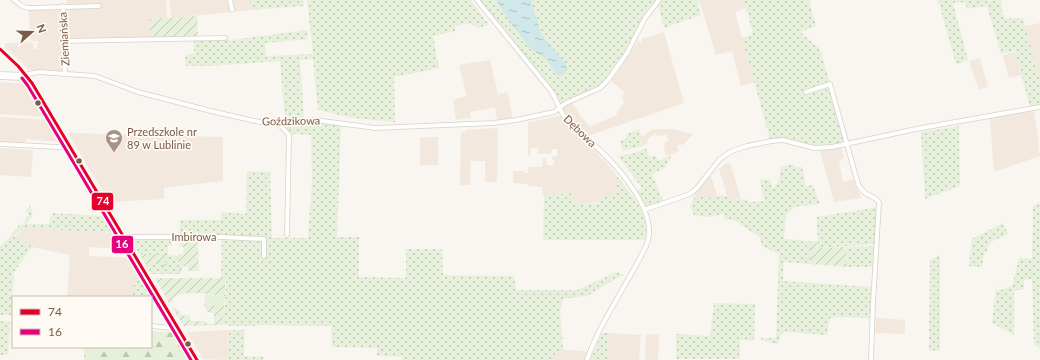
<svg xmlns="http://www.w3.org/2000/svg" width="1040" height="360" viewBox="0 0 1040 360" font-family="Lato,sans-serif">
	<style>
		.residential { fill: #f2e8de }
		.grass { fill: url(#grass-dots) }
		.forest { fill: url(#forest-firs) }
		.garden { fill: url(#garden-furrows) }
		.pitch { fill: #e7f0db }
		.water { fill: url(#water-ripples) }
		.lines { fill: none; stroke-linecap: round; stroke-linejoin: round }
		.stream { stroke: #d0e8ea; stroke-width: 1 }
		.minor-casing { stroke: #d7d1cb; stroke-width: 5.5 }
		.minor { stroke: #fefefd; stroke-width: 4 }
		.bus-1-casing { stroke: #fffaf3; stroke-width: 6 }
		.bus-2-casing { stroke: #fffaf3; stroke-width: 6 }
		.bus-1 { stroke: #e4002b; stroke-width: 3 }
		.bus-2 { stroke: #e5007d; stroke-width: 3 }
		.bus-dot { fill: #7a5c4d; stroke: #fffaf3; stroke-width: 1.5 }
		.labels { text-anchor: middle; stroke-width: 3.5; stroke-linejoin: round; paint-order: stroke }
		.street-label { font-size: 11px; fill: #7a5c4d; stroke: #fffaf3 }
		.poi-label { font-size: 11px; fill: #7a5c4d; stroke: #fffaf3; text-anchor: start }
		.line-badge { stroke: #fffaf3; stroke-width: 1.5 }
		.badge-label { font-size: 11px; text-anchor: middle; font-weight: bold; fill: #fff }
	</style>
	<defs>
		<pattern id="grass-dots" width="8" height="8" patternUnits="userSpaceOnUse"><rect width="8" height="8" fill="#e7f0db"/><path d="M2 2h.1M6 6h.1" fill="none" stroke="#c0c6b4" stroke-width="1.8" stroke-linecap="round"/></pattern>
		<pattern id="forest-firs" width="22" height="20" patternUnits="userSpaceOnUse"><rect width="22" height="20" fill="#e7f0db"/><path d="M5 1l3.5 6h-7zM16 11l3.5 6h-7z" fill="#c0c6b4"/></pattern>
		<pattern id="garden-furrows" width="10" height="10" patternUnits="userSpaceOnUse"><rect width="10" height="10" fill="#e7f0db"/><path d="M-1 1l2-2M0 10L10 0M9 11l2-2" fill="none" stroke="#c0c6b4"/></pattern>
		<pattern id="water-ripples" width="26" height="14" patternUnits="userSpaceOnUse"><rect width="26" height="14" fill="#d0e8ea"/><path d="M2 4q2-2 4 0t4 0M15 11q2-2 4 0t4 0" fill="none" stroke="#aebfc0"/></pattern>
	</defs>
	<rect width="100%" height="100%" fill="#f9f5f0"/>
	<!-- residential -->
	<g class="residential">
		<path d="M67,0h99l1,18 -18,2 2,18 -89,3v31l-33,-2 -13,-13 -11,-10v-4l25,-1 3,2v5h4l1,-8h-7l-3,-33 63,-2v3l9,-1v-3h-33z"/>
		<path d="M169,0h35v3v-3h46l1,10 -79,8z"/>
		<path d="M699,0h45l2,8 -11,4 19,70 -13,4 -9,-35 -16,4z"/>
		<path d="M1040,23v58l-15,-55z"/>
		<path d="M664,32l20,71 -96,33 -19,-15 -8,-11 2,-3 9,-4 10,15 8,9 26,-12 8,-13 -2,-6 3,-5 -3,-1 -11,-9 27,-40 2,2 2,-2 -1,-2z"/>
		<path d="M1015,52l6,23 -12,3 -6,-23z"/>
		<path d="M980,58l8,29 -10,3v-5l-2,-3 -7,-21z"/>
		<path d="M490,60l8,34 10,-2 5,27 -16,2 -2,-13h-2l-23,4 1,6 -15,2 -3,-20 14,-4 -8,-31z"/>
		<path d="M0,82l25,2 20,33 -45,-3z"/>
		<path d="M1034,109l6,47 -46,16 -4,-54z"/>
		<path d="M561,116l15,19 17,14 19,20 5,7v18l-18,8 -25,2 -1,-11 -30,2 -1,-8 -14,-1v-2l-15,-1v-12h12v2h3v-6h14l1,-9h3l1,7h7v-5h-2v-3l5,-1v-7h-5l-1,5h-13v-6h-7l-1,8h-2v-34z"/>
		<path d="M0,117l49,3 12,22 -35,-3 -1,4 -25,-1z"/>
		<path d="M498,128l-1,54h-12v-21h-14l-1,24h-10l1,-53h4l1,-2z"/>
		<path d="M654,129h17l22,5 -9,10 -7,2 2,5 -12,5 -3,-5 1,-8 4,-2 -3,-7 -5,2 -4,-1 -2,-2 -7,6 -1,5 -5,2 -3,-8z"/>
		<path d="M68,133l155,4v44l-59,7v11l-55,3z"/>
		<rect x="420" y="137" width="18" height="28"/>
		<path d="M841,147l3,11 -5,3 4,21 10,-3 4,10 5,9 -28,4 -14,-51z"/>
		<path d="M0,148l33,2 -2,27 -31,-2z"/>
		<path d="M730,163l11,36h-13l-9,-30 6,-5z"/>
		<path d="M709,175l2,1 7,22 -23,-1v-4z"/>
		<path d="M25,228l91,5 10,16 -37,-2v9l42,2 13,21 -10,-1 -1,19h-66l3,-42 -38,-8 -16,-11z"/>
		<path d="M876,318l29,2v14l-30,-1z"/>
		<path d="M227,330l1,30 -25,-1 -16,-27z"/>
		<path d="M608,333l33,2 -2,25h-32z"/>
		<path d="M659,334l-1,26h-13l1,-25z"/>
		<path d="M563,350l22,1 2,1 -2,8h-34l-1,-4z"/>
	</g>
	<!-- grass -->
	<g class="grass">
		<path d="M250,0h53l1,6 -53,4z"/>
		<path d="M307,0h164l18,25 -12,3 -1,-3 -4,1 -1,-3 -16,3v5l-22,5 6,32 -45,9 1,45 -42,-4 -35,-8 -5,-51 -13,1 4,58 -19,2 -5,-59 -71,5h-23l-1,-11 9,-1v-13l37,-1 76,-10 1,9 -43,4 1,13 47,-2z"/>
		<path d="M478,0h181l-53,83 -29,16 -18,6z"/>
		<path d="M662,0h35l4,15 -37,13 -6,-23z"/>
		<path d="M744,0h65l7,26 -16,6 20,17 27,93 -23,5 -13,-1 -21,-7h-20l-28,-101 11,-4z"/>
		<path d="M938,0h49v1l14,-1 1,12 4,7c8,-2 10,0 17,-1l17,63v24l-10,2 -15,-56 -14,3 -14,-48 -20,3 -2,-7 -12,1 15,57 -12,4z"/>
		<path d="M310,122l31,2 -4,113h22v40l47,1v-29h36l1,26 71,1 2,14h62l38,-18 9,3 -10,4 -28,17 -24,3 -3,12 3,39 -12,6v4h-149v-3l-25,-1v-8l-45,-1 -1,-21 -75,-1 -1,1h-28v-1h-5l1,-12 2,-6 1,-28 -5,-1 1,-39 23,-1v-3h-66l1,-15h40l3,-8 23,2 1,-43 23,1 2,66h36l4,-56 -1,-47 -21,-1 -8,-10z"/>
		<path d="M959,126l1,60 -35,13 -4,-67z"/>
		<path d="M639,129l3,8 -3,2 3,7 -19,5 -3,-10 7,-3 -1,-4z"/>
		<path d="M648,147l-2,2 4,8 5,-2 3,6 14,-6 -7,13 -13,6 11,27 -17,5 -9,-14 5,-4 -24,-32 16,-3z"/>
		<path d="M793,164l2,3h7l4,19 7,-1 7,19 -26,3 -8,9 -2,23 26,2v23l-26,-2 -1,19 88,6 -1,31c-13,0 -27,-2 -40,0l-3,17 -42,-3 -4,2 -3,10 -17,-4v-2h15l3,-84 -17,-8 -2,-9 -28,-18 -7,1 -1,-6 -15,3 -15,-2 -4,-9 3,-7 2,-2 22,1 1,-3 9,1 1,3 20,1 1,2 15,-1 -4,-21 10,-1 3,10 6,-9 2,-13z"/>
		<path d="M617,176c15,20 34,38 28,64h-102l1,-45 29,-2 1,11 25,-1v-7l18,-2z"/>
		<path d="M1040,203v145l-6,-3 -2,-66 -8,1v9l-10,2v44l-22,-12 4,-36 2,4 14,-5 7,-28 13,1 1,-53z"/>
		<path d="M30,205l3,10 -6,9h22l3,-11 52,3 -6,-11h3l16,26 -1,2 -92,-5 -13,10 5,-2 16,11 -18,25 -3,43h-11v-69l7,-6 12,-15h3l7,-11 -3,-2z"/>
		<path d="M878,207l-3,37 -57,4 -1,-31z"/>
		<path d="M1003,223l5,11 -17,8 -8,16 -1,9 -13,-1 3,-27z"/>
		<path d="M172,239v7h-4v9l11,1v18h-28l-20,-34z"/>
		<path d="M875,246l-2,21h-27l1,-20z"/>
		<path d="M940,255v96l-11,-1 1,-90z"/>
		<path d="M134,278l10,1 14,24h-7v-6h-18z"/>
		<path d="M714,303l41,1 -1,37 -14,-1v19h-63l-1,-1v-24l34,2z"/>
		<path d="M0,321l10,1 -2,33h-8z"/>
		<path d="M227,330h18l-1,26 19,1v3h-35z"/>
		<path d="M602,333h6l-1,27h-17z"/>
	</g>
	<!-- forest -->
	<g class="forest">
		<path d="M117,231l44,71 -3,1 -42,-70z"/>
		<path d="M151,331l27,2 16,27h-110v-13h67z"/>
	</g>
	<!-- garden -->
	<g class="garden">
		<path d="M197,16l1,22h-18l-1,-3 -4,2 -24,1 -2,-19z"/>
		<path d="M179,239h19l1,32h-11v-5h-6v7l-3,1 -1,-20h5l1,-7h-4l-2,-6z"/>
		<path d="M810,241h7l1,7 29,-1 -1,20 -36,-3z"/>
		<path d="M140,254l26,1v12h-3v-5h-5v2l-12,1z"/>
		<path d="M155,278h70v18c-18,-1 -37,-7 -53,2l1,3 -4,2z"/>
		<path d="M204,304l21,2 -2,7 -1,12 -38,1 -12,-18 3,-1 7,8 8,1v5h15l3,3 6,-1v-10l-7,-1z"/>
	</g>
	<!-- pitch -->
	<path class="pitch" d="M205,295l20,1 -1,10 -20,-2z"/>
	<!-- water -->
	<path class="water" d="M496,0h35l10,34 24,29 2,6 -2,4 -5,3c-7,-2 -8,-9 -12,-14 -5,-6 -14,-10 -19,-16 -13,-14 -23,-30 -33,-46z"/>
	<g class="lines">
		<!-- stream -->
		<path class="stream" d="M518,54l21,26"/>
		<defs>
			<g id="minor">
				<path d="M14,0l8,6 6,2 71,-2"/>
				<path d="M230,0l2,10"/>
				<path d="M477,0l74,91c7,10 9,22 17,31 11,12 25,21 37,33 17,17 43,49 44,74 1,8 -2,16 -6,23 -18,36 -43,70 -56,108"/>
				<path d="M63,6l2,67"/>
				<path d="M64,41l161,-3"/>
				<path d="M0,49l18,17 14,17 165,277"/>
				<path d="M0,74l26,1"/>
				<path d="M0,77l20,1 8,-4 11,-2 56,4 43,16 77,20 49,11 51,-3 60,8 119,-5 22,-3 38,-8 12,-9 34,-15 8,-8 19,-27 18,-35 14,-18"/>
				<path d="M806,92l24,-8 28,100c7,14 17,10 21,19l-6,100 -2,57"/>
				<path d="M278,123l11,12 -2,100"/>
				<path d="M0,144l57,3h3l7,-4"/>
				<path d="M644,210l46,-16 7,-6 23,-29 12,-8 15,-5 25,-5 11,-1 31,8 18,-1 84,-18 124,-22"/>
				<path d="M124,237h97l43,2v17"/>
				<path d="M151,326l22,2 4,-2"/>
			</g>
		</defs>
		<!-- minor casing -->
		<use href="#minor" class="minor-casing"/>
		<!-- minor -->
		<use href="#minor" class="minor"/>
		<defs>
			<path id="bus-1" d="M0,49l18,17 14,17 165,277"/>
			<path id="bus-2" d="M22,78l6,8 163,274"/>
		</defs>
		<!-- bus-1 casing -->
		<use href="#bus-1" class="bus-1-casing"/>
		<!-- bus-2 casing -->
		<use href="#bus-2" class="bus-2-casing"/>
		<!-- bus-1 -->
		<use href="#bus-1" class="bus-1"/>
		<!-- bus-2 -->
		<use href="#bus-2" class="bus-2"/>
	</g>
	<!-- icons -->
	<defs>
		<symbol id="school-pin" viewBox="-11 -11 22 30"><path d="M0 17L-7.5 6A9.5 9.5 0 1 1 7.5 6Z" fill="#a69286" stroke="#fffaf3"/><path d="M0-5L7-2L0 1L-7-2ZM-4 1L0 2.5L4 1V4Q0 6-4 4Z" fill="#fff"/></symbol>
	</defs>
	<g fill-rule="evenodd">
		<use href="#school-pin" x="104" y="128" width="20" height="27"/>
	</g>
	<!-- markers -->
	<g class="bus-dot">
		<circle cx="38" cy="103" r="3.5"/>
		<circle cx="79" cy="161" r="3.5"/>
		<circle cx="188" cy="344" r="3.5"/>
	</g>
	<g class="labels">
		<!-- street labels -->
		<g class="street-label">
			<text transform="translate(64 39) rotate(-93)" y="4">Ziemiańska</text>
			<text transform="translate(291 121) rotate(-1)" y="4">Goździkowa</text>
			<text transform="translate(580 131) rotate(44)" y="4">Dębowa</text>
			<text x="194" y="241">Imbirowa</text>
		</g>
		<!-- poi labels -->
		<g class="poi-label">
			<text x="127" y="136">Przedszkole nr<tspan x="127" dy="13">89 w Lublinie</tspan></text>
		</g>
	</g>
	<g class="line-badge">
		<rect x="91" y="192" width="23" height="19" rx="4" fill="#e4002b"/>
		<rect x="111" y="235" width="23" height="19" rx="4" fill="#e5007d"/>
	</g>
	<g class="badge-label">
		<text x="103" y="205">74</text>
		<text x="122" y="248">16</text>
	</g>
	<!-- legend -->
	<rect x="12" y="296" width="140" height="52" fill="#fffaf3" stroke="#cabbb1"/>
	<rect x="20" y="309" width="20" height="6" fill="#e4002b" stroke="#cabbb1"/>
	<text x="48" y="316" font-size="12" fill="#7a5c4d">74</text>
	<rect x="20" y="329" width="20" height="6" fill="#e5007d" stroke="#cabbb1"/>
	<text x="48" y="336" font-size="12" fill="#7a5c4d">16</text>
	<!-- north arrow -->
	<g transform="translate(32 32) rotate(70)" stroke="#fffaf3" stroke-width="3" paint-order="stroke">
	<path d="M0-3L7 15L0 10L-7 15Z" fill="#7a5c4d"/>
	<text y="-6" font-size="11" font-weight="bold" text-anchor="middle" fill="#7a5c4d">N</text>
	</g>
</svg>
